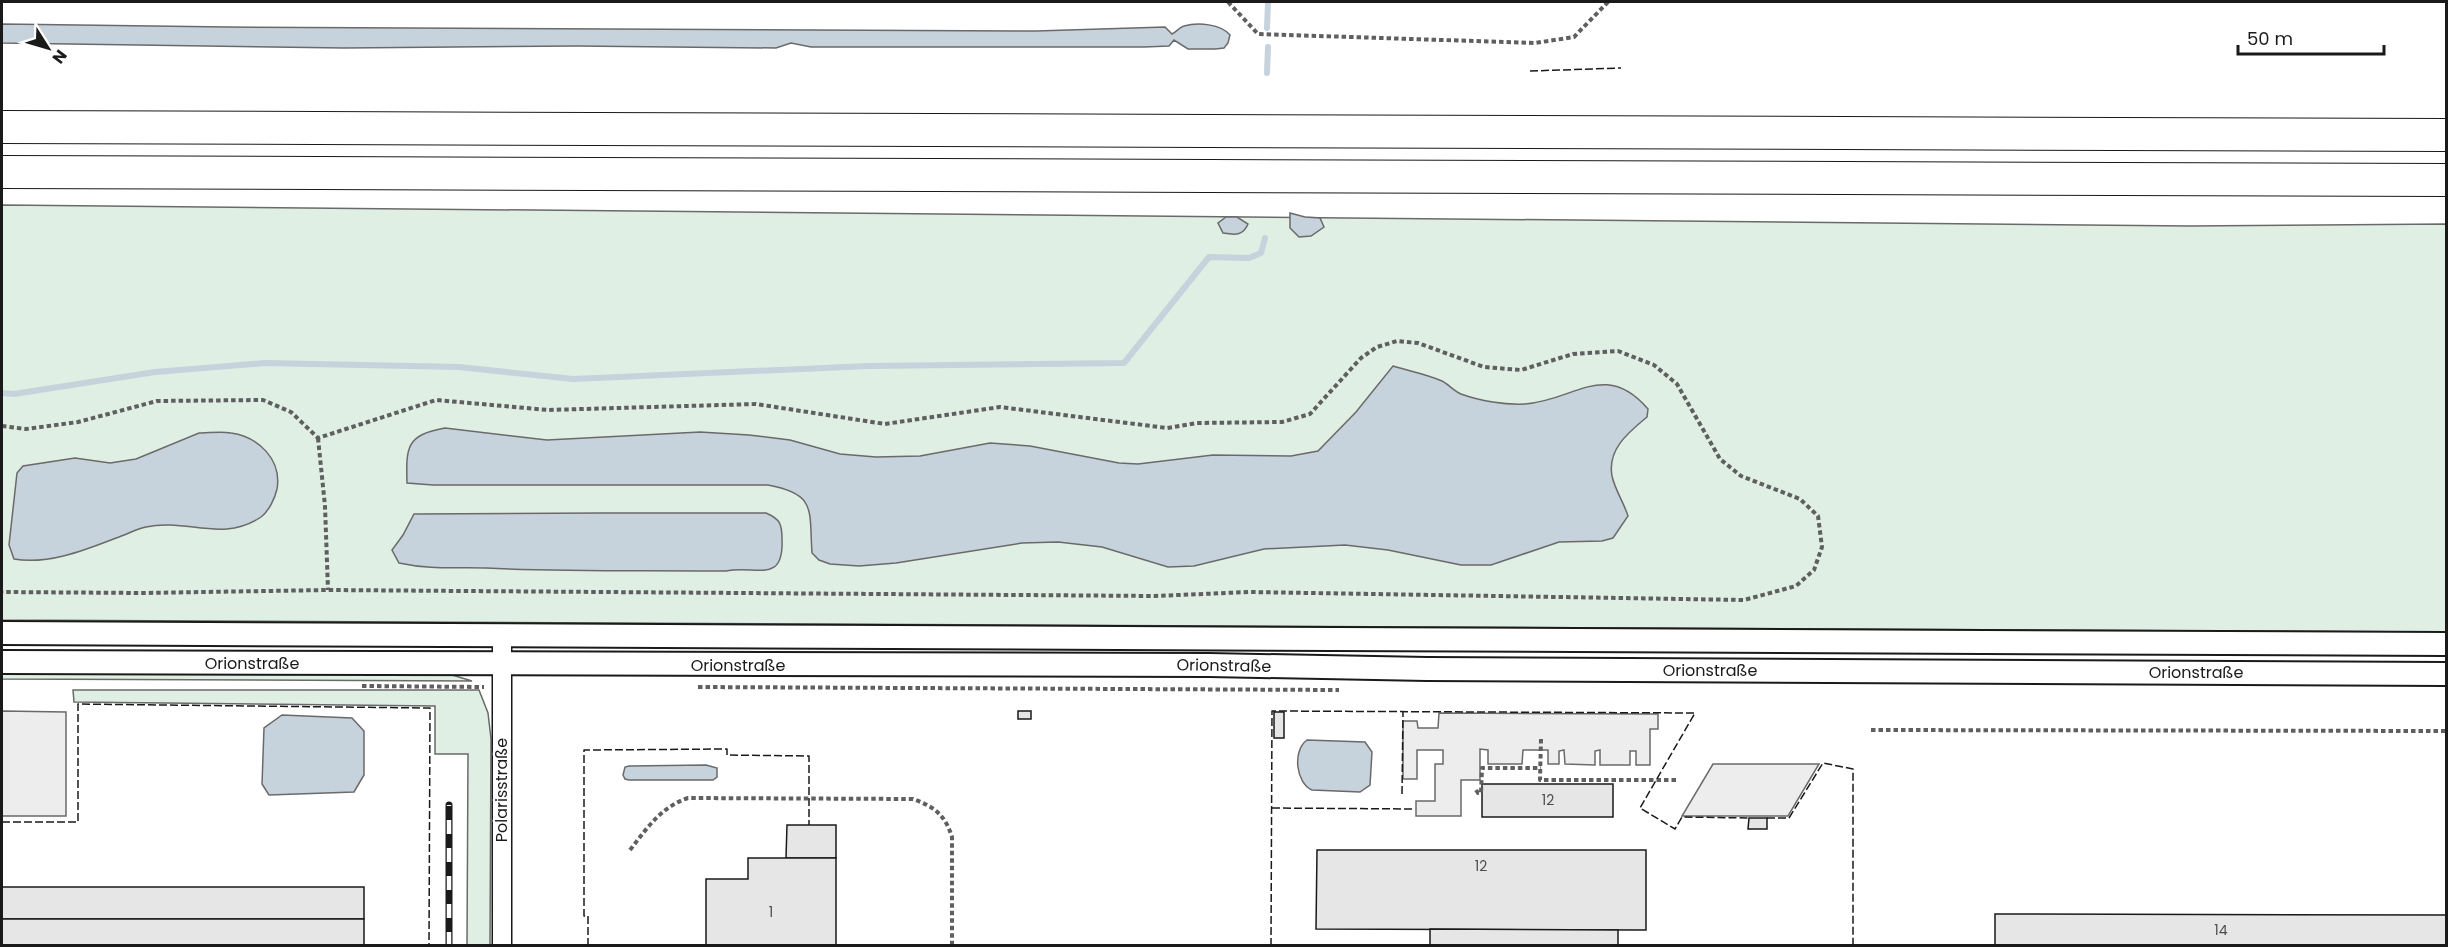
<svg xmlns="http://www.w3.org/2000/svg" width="2448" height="947" viewBox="0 0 2448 947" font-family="Poppins,sans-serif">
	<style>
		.green { fill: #e0efe3; stroke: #6a6a6a; stroke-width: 1.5 }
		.parking { fill: #ededed; stroke: #6a6a6a; stroke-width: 1.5 }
		.water { fill: #c6d2dc; stroke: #6a6a6a; stroke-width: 1.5 }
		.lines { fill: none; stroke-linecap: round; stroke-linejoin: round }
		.stream { stroke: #c6d2dc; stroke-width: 6 }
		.building { fill: #e6e6e6; stroke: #1a1a1a; stroke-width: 1.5 }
		.minor-casing { stroke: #1a1a1a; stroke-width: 21 }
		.tertiary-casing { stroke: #1a1a1a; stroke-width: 26 }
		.motorway-casing { stroke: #1a1a1a; stroke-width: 34 }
		.path { stroke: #5f5f5f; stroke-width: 4; stroke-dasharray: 4.5 3; stroke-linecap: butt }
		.minor { stroke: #fff; stroke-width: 18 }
		.tertiary { stroke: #fff; stroke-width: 22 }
		.motorway { stroke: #fff; stroke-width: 32 }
		.rail-casing { stroke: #1a1a1a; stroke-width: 7 }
		.rail { stroke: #fff; stroke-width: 4.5; stroke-dasharray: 14; stroke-linecap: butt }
		.fence { stroke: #1a1a1a; stroke-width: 1.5; stroke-dasharray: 8 3; stroke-linecap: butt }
		.labels { text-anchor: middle; stroke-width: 4.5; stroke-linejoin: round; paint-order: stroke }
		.number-label { font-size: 14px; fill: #4d4d4d }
		.street-label { font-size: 16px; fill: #1a1a1a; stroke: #fff }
	</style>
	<rect width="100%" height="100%" fill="#fff"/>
	<!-- green -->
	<g class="green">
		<path d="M2,205l2187,21 257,-2v408l-2444,-12z"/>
		<path d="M2,673l447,1 23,7 -470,-2z"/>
		<path d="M73,690h406l9,23 3,26 -1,206h-23l1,-191h-33v-48l-361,-4z"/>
	</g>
	<!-- parking -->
	<g class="parking">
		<path d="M2,711l64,1v104h-64z"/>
		<path d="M1439,713l219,1v15h-8v36h-14v-14h-6v14h-30v-15l-5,1v14l-30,-1 -1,-14 -5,1v13h-11v-14h-25l-1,14h-34v-14l-8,-1v31h-19v36h-45v-15h19v-37h8v-14h-26v29h-14v-58h14l1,7h20z"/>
		<path d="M1713,764h106l-31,52h-106z"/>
	</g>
	<!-- water -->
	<g class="water">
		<path d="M2,24l226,3 808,4 129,-4 7,7c4,-2 8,-7 12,-8 14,-4 37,-2 46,9l-2,8 -4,5 -9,1h-27l-14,-9 -5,6 -25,1h-333l-20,-4 -15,5 -199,-2 -233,2 -342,-5z"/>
		<path d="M1290,213l15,4 15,1 4,9 -13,9 -12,1 -9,-9z"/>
		<path d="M1226,217h11l11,7c-5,12 -13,11 -25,9l-5,-10z"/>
		<path d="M1393,366c16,5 33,8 49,15 6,3 12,10 19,13 19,7 44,11 64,10 49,-3 80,-45 123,5l-1,8c-18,15 -40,32 -35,59 3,14 12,27 16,40l-15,22 -11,3 -43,1 -68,23h-30l-73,-15 -43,-5 -81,4 -70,17 -26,1 -66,-20 -44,-5 -36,1 -126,20 -37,3 -29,-2 -11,-4 -7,-7c-3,-43 5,-59 -44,-68h-335l-26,-2c-1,-36 -1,-48 38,-55l102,12 153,-8 49,3 41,5 50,14 36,3 44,-1 70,-13 40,3 89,17 19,1 75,-9 78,1 27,-5 38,-39z"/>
		<path d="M199,433c10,0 22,-2 32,0 28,4 51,27 46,56 -2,9 -8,22 -16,28 -39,26 -74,1 -115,10 -10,2 -20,8 -30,11 -31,12 -68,27 -102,21l-5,-14 8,-72 6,-7 52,-8 35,5 26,-4z"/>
		<path d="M600,513h166c14,6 16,11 16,26 2,46 -26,26 -56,32 -80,-1 -160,1 -240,-3 -31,-1 -55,2 -87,-5l-7,-13 11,-15 11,-21z"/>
		<path d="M282,715l70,3 12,13v44l-10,17 -85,3 -7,-11 2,-56z"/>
		<path d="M1307,740l58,2 7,10 -2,33 -10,7 -48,-2c-16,-7 -20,-39 -5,-50z"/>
		<path d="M706,765l11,3v9l-4,3h-84l-4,-1 -2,-4 2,-8 4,-1z"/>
	</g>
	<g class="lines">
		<!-- stream -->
		<g class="stream">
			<path d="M1267,28l1,-26"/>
			<path d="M1267,73l1,-26"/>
			<path d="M2,393l12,1 141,-22 110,-9 194,4 114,12 296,-13 255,-3 85,-106 40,1 12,-5 4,-15"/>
		</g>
	</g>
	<!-- building -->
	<g class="building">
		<rect x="1018" y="711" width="13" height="8"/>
		<rect x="1274" y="712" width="10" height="26"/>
		<rect x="1482" y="784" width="131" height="33"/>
		<path d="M1749,818h18v11h-19z"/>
		<path d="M787,825h49v33h-50z"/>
		<path d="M1317,850h329v80l-330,-1z"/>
		<path d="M748,858h88v88h-130v-67h42z"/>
		<rect x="2" y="887" width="362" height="32"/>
		<path d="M1995,914l451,1v31h-451z"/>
		<rect x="2" y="919" width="362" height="27"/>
		<path d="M1430,929l188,1v16h-188z"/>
	</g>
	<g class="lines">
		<defs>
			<path id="minor" d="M502,946v-311"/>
			<g id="tertiary">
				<path d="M2,633l2444,11"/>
				<path d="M2,662l1207,3 218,4 1019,5"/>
			</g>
			<g id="motorway">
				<path d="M2,127l2444,8"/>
				<path d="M2,172l2444,8"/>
			</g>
		</defs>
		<!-- minor casing -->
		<use href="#minor" class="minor-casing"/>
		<!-- tertiary casing -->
		<use href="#tertiary" class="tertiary-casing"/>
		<!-- motorway casing -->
		<use href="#motorway" class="motorway-casing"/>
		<!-- path -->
		<g class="path">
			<path d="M1228,2l30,32 277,9 39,-6 34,-35"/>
			<path d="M2,426l24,3 52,-7 79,-21 106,-1 28,12 27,26 118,-38 112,10 208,-6 129,20 115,-17 167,21 30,-5 85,-1 28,-8 51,-56 16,-11 20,-6 21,2 66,24 37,3 52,-16 45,-3 36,14 23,19 43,75 21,17 59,23 18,17 4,31 -8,23 -18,16 -52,14 -495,-8 -94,4 -827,-6 -186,3 -140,-1"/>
			<path d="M318,438l7,68 3,84"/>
			<path d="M362,686l122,1"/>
			<path d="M698,687l641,3"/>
			<path d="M1871,730l575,1"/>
			<path d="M1541,739l-1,41h138"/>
			<path d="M1476,790l2,3h3l1,-25h59"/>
			<path d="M630,850c17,-22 31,-43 58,-52l225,1c22,8 32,16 39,38v109"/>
		</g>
		<!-- minor -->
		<use href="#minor" class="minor"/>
		<!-- tertiary -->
		<use href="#tertiary" class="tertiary"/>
		<!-- motorway -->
		<use href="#motorway" class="motorway"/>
		<defs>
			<path id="rail" d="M449,946v-141"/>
		</defs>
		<!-- rail casing -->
		<use href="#rail" class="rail-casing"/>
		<!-- rail -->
		<use href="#rail" class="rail"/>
		<!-- fence -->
		<g class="fence">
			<path d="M1530,71l91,-3"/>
			<path d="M1402,794l1,-83"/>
			<path d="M1272,808l143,1"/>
			<path d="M1767,818h22l34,-55 30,6v177"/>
			<path d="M2,822h76v-118l352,4 -1,238"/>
			<path d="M588,946v-30h-4v-166l143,-1v6l82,1v69"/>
			<path d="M1271,946l1,-235 423,2 -55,95 35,21 7,-12 67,1"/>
		</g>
	</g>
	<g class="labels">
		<!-- number labels -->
		<g class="number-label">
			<text x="1548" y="805">12</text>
			<text x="1481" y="871">12</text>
			<text x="771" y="917">1</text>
			<text x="2221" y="935">14</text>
		</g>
		<!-- street labels -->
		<g class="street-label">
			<text x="252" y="669">Orionstraße</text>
			<text x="738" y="671">Orionstraße</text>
			<text transform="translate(1224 665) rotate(1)" y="6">Orionstraße</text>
			<text x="1710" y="676">Orionstraße</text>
			<text x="2196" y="678">Orionstraße</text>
			<text transform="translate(501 790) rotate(-90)" y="6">Polarisstraße</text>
		</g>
	</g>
	<!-- border -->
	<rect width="2448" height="947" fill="none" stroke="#1a1a1a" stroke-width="6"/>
	<!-- north arrow -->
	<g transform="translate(48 48) rotate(127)" stroke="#ffffff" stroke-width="4.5" paint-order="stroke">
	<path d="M0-4.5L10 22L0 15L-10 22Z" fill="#1a1a1a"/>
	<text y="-9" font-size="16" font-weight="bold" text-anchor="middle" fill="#1a1a1a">N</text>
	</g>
	<!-- scale -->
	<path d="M2238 45v9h146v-9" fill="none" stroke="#1a1a1a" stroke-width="3"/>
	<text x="2247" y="45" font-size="18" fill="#1a1a1a" stroke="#ffffff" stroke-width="4.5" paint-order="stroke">50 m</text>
</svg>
